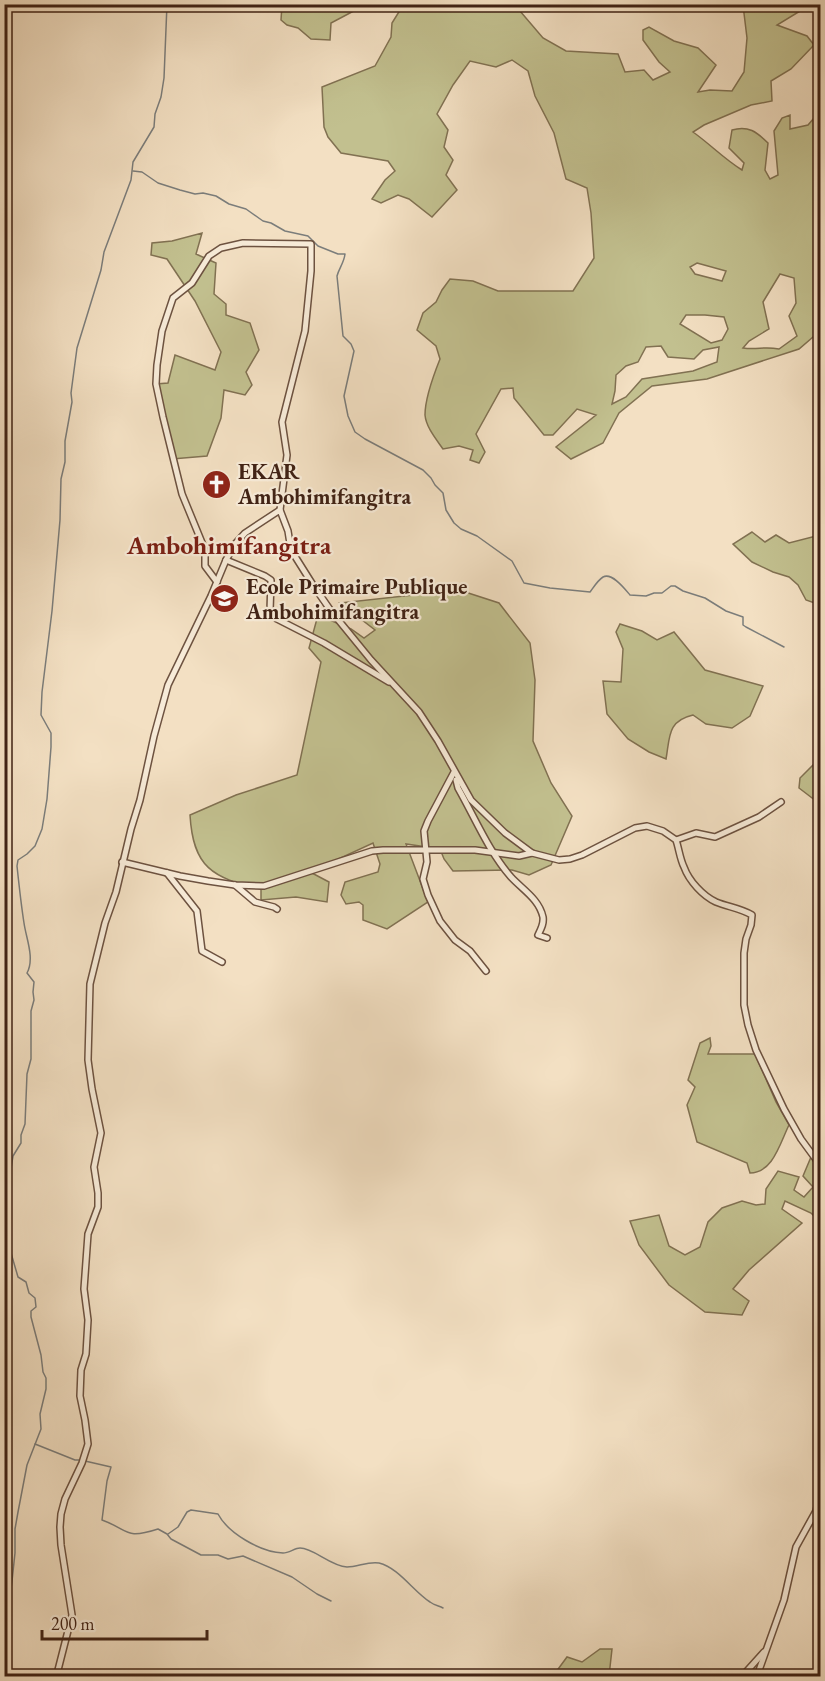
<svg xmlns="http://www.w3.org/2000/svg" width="825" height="1681" viewBox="0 0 825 1681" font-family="'EB Garamond',serif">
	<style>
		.green { fill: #c2c08f; stroke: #817152; stroke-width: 1.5; fill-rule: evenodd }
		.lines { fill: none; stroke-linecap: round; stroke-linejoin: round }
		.stream { stroke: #7b7d7b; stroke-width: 1.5 }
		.minor-casing { stroke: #6d5240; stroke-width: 8 }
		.minor { stroke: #f7ebd8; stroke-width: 5 }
		.labels { text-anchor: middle; stroke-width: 4.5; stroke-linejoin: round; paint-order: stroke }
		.poi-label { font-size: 22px; font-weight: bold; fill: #402215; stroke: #f7ebd8; text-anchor: start }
		.quarter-label { font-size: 26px; font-weight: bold; fill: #7a1f14; stroke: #f7ebd8 }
	</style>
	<rect width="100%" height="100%" fill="#f3e0c3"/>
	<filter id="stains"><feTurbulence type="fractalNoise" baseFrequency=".00333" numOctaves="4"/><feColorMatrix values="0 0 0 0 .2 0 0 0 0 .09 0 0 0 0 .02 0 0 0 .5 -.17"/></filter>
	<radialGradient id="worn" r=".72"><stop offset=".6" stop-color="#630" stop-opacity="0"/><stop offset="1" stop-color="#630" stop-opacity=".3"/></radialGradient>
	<!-- green -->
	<g class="green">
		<path d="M514,4l29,34 23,13 52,3 7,18 19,-2 9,10 17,-8 -11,-10 -16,-22v-10l6,-3 25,14 24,7 18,17 -18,27 12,-2 22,1 12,-19 3,-34 -4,-33h62v3l-28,17 30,11 7,9 -23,24 -20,12 1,20 -21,4 -47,20 -11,7c17,12 31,27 49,38l2,-7 -15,-15 3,-18c16,-5 25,2 36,13l-3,27 5,9 8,-4 -4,-44 8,-13 8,-3v14l18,-4 12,-14v220l-21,18 -92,30 -55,7 -33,27 -16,30 -32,16 -15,-12 40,-32 -19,-6 -24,26h-9l-30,-37 -1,-10 -12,1 -25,45 9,18 -6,11 -9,-3 3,-10 -14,-4 -16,3c-7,-10 -17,-22 -18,-34 0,-16 9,-41 15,-56l-4,-13 -19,-16 6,-17 13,-11 6,-12 8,-11 23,2 25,10h75l21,-33 -3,-45 -4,-25 -21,-9 -12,-46 -19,-37 -7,-25 -16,-11 -16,7 -26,-6 -17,24 -16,29 11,16 -4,17 9,13 -7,15 11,15 -25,27 -23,-18 -11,-4 -17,8 -9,-4 13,-19 10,-9 -7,-10 -47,-8 -13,-16 -4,-10 -2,-40 53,-21 16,-29 1,-14 10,-16 -4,-2zM697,263l29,8 -4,10 -27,-7 -5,-7zM780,274l14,4 2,25 -7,13 8,20 -18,13c-15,-3 -21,1 -36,-1l6,-7 20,-12 -6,-27zM686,315h19l19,2 4,12 -6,11 -11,3 -31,-19zM661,346l7,11 26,2 9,-9 16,-3 -2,15 -24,9 -51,8 -16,18 -14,7 3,-13 1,-16 10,-9 12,-4 8,-15z"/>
		<path d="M282,5v-1l83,1 -34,18 -1,17 -19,-1 -13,-11 -11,-3 -6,-5z"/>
		<path d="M202,233l-6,21 20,9 -2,31 12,10v11l24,8 9,27 -13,22 6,13 -7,10 -21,-5 -3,28 -14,38 -35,3 -16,-75 12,-1 7,-28 40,15 6,-18 -26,-51 -28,-42 -16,-4 1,-12 20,-2z"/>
		<path d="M752,532l13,10 11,-7 13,8 27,-7 4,1v68l-14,-5 -8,-15 -9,-8 -16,-5 -21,-10 -19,-18z"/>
		<path d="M459,590l40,13 31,40 5,37 -2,61 18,42 21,33 -21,49 -22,10 -17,-5 -59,1 -9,-12 -4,-10 -34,-5 22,58 -41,27 -24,-9v-15l-4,-3 -13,2 -5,-9 4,-13 33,-10 2,-8 -7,-21 -63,29 19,10 -2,20 -31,-5 -35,3v-11c-49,-11 -68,-22 -71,-74l46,-20 61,-20 24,-113 -12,-14 9,-33 33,14 13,9 11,-8 -35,-27z"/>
		<path d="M620,624l22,7 15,9 17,-8 31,38 58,16 -13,30 -18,12 -26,-4 -13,-9c-26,6 -23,22 -27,44l-17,-7 -21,-13 -21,-25 -4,-33 18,1 2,-33 -7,-17z"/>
		<path d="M820,758v46l-21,-16 1,-10z"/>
		<path d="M710,1038l1,8 -3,8h47l21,48 13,23c-9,18 -16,48 -39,48l-3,-10 -50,-21 -10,-37 8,-18 -7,-7 12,-37z"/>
		<path d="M811,1157l9,12v53l-9,-9 -26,-12 -3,8 20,14 -53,47 -16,19 16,12 -7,14 -37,-3 -36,-27 -30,-40 -9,-24 29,-6 10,31 16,9 15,-8 8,-25 14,-14 20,-7 14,4 9,-1 1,-15 12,-18 21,6 -5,13 10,7 9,-10 -10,-11z"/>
		<path d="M600,1649h12l-3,27h-56l14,-19 15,5z"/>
	</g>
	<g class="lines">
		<!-- stream -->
		<g class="stream">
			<path d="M133,171l9,1 16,11 22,7 15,4 8,-1 13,3 13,8 17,5 17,12 8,2 14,8 23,5 10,10 20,8h7c-1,9 -6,14 -8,22l6,60 8,8 3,7 -10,45 4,20 7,16 10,7 58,31 8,8 4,7 8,8 3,17 8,13 7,6 16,7 35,25 12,22 26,5 40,4c3,-4 8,-12 13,-15 9,-5 22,12 27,18l16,1 8,-3h8l9,-7h4l8,5 22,7 21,13 17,6v8l3,2 38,20"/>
			<path d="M4,1196l6,-21 3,-19 8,-13v-8l4,-11 2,-50 4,-15v-48l3,-11 -1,-8 1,-10 -7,-9c8,-15 -1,-35 -3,-50 -3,-19 -5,-38 -7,-57l1,-6 9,-6 8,-8 7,-17 5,-30 4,-52v-14l-10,-18 1,-23 10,-81 8,-91 1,-41 4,-17v-21l7,-39 -1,-9 6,-45 24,-78 3,-18 27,-72 2,-18 21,-35 1,-13 6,-17 3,-19 3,-74"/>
			<path d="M4,1229l14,48 8,5 3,11 6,5 1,9 -5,4v6l10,38 2,17 3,6v11l-6,25 1,15 -14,36 -9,47 -3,17v24l-3,28 -8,61"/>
			<path d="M35,1444l40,16h6"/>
			<path d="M85,1461l26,6 -4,14 -5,39c28,10 22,20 56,9l9,5 4,5 30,16h17l10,4 15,-3 49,21 25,17 14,7"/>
			<path d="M168,1534l10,-7 9,-15 4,-2 27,4c10,19 42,38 65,39 6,0 12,-5 17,-5 14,0 30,18 47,19 11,0 21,-6 32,-4 20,5 34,28 51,39 4,3 9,4 13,6"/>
		</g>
		<defs>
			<g id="minor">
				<path d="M226,560l39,16 6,4 -1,31 7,8 47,24 65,39"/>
				<path d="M217,582l-12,-16v-16l-23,-56 -19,-77 -7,-33 1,-19 5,-34 11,-33 19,-15 17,-27 12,-8 22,-5 68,1v27l-6,60 -23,91 5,33 -7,55"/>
				<path d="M454,772l-26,49 -4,10 3,31 -4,17 5,16 12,26 15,19 15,11 16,20"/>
				<path d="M456,780l2,8c17,30 31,64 53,89 12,13 28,22 32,40 1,7 -2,12 -5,18l9,3"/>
				<path d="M676,840l20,-7 19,4 44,-20 22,-15"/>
				<path d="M122,862l58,14 28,5 27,4 29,1 108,-35 11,-1h92l44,6 13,-3"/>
				<path d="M167,873l30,38 5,40 20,11"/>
				<path d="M235,885l20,17 19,5 3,2"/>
				<path d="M60,1676l-2,-6 14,-55 -11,-70 -1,-18 1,-13 4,-15 17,-36 6,-19 -3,-24 -5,-24 1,-26 5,-16 2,-34 -4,-31 4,-55 10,-27v-14l-4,-26 7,-34 -9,-44 -4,-29 2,-76 15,-61 11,-31 15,-63 9,-29 14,-64 14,-51 43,-89 15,-36 9,-16 10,-11 35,-23 8,21 3,19 22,35 18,26 40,49 48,52 19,29 33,59 34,33 27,20 27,7 11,-1 12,-4 53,-27 12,-2 16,5 13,9c3,9 4,19 8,27 5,14 19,29 32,35 12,5 24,6 36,13l-1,10 -5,14 -2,14v52l4,20 8,25 28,59 17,30 19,26"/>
				<path d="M739,1676l7,-4 18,-20"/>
				<path d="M757,1676l27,-76 12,-53 20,-36 4,-16"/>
			</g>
		</defs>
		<!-- minor casing -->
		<use href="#minor" class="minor-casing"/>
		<!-- minor -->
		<use href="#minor" class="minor"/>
	</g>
	<!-- icons -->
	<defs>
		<symbol id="church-disc" viewBox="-11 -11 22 22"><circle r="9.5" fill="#8f2418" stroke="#f7ebd8"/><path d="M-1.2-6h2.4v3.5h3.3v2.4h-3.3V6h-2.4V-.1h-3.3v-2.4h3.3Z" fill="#fff"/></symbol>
		<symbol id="school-disc" viewBox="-11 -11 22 22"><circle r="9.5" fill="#8f2418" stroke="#f7ebd8"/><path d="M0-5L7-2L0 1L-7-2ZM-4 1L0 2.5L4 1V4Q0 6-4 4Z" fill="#fff"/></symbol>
	</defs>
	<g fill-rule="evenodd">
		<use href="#church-disc" x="200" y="468" width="33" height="33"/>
		<use href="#school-disc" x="208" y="582" width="33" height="33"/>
	</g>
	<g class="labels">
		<!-- poi labels -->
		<g class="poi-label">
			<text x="238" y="479">EKAR<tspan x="238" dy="25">Ambohimifangitra</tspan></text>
			<text x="246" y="594">Ecole Primaire Publique<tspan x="246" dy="25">Ambohimifangitra</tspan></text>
		</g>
		<!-- quarter labels -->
		<g class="quarter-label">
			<text x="229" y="554">Ambohimifangitra</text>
		</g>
	</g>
	<!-- margin -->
	<rect width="825" height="1681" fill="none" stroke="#f3e0c3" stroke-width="24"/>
	<rect x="6" y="6" width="813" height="1669" fill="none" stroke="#402215" stroke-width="3"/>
	<rect x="12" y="12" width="801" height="1657" fill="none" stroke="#402215" stroke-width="1.5"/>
	<!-- scale -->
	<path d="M42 1630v9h165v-9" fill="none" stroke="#402215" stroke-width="3"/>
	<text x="51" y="1630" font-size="18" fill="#402215" stroke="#f7ebd8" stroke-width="4.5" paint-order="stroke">200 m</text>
	<rect width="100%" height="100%" filter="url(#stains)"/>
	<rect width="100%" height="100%" fill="url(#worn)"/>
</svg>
